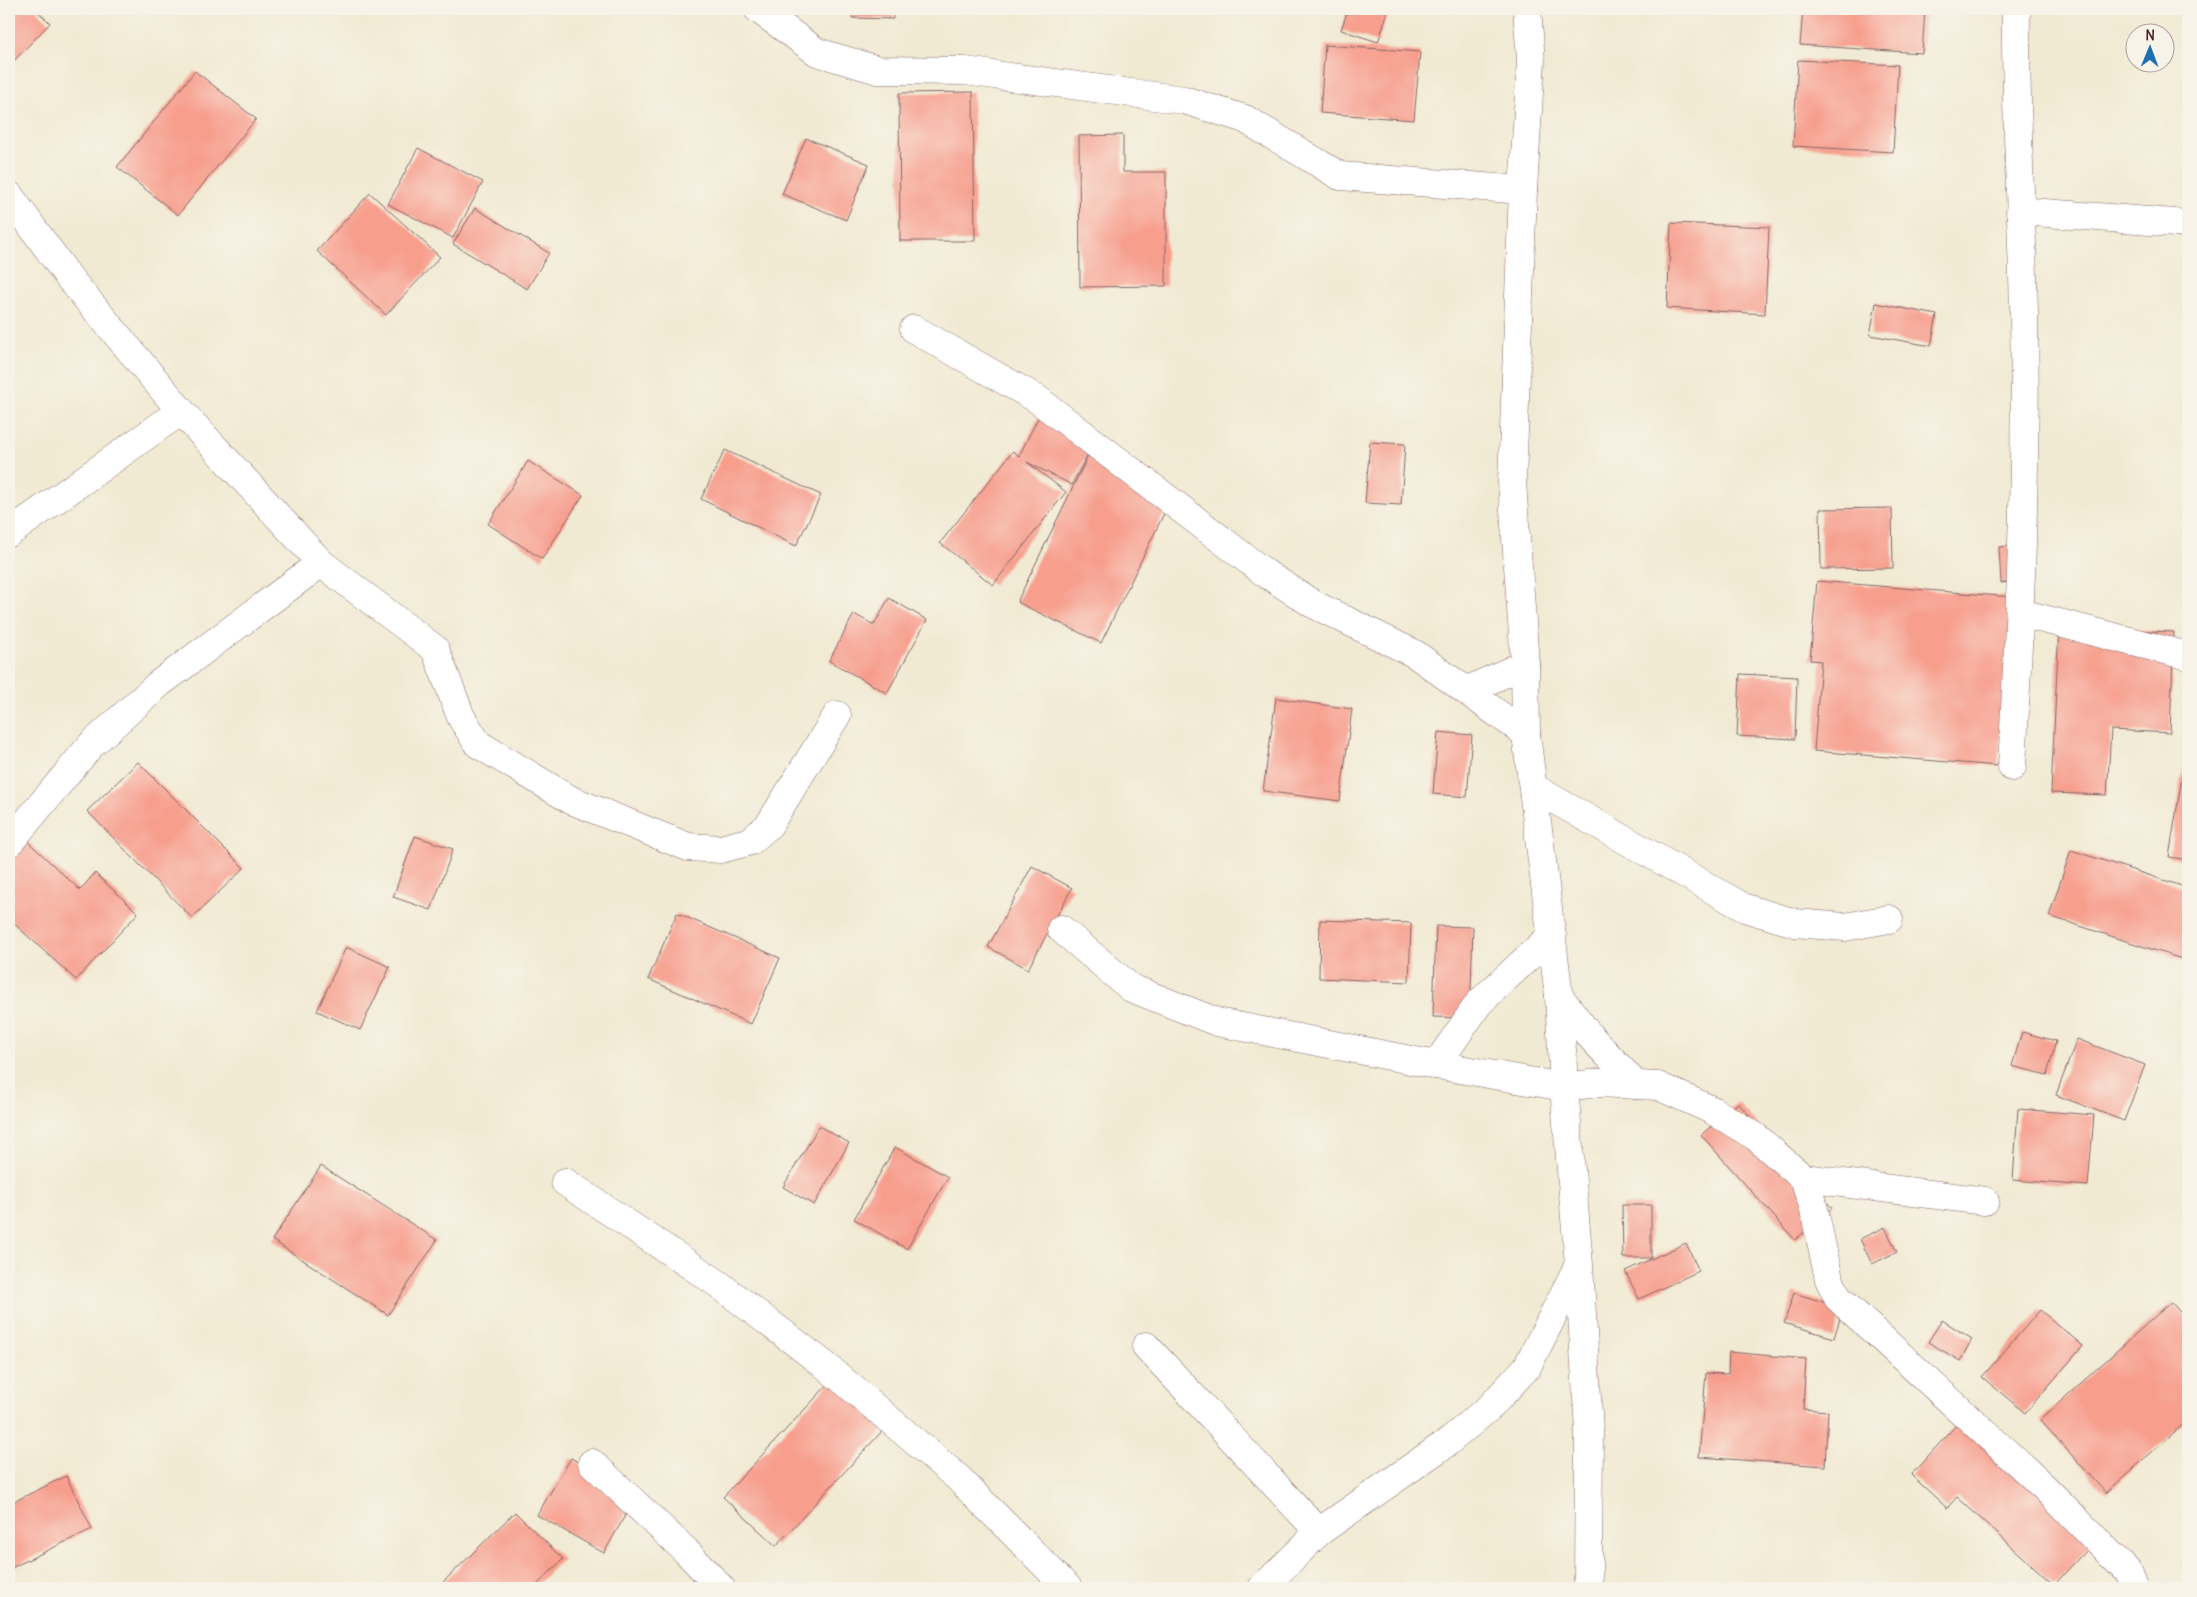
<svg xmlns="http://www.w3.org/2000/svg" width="2197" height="1597" viewBox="0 0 2197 1597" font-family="Delius,sans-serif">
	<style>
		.building { fill: #f79e8d }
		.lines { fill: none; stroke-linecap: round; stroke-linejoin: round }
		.minor-casing { stroke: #846666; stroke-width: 29 }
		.minor { stroke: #fff; stroke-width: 28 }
	</style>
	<rect width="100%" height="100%" fill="#f7f3e8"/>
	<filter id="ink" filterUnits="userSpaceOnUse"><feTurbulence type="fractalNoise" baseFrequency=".02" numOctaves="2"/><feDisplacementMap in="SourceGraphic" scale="10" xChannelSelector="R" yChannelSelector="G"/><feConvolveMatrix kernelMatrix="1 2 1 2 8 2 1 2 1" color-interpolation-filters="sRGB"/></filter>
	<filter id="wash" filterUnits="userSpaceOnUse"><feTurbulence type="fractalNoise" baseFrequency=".0096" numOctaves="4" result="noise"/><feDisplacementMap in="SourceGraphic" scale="20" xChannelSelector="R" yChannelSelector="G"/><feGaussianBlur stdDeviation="1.12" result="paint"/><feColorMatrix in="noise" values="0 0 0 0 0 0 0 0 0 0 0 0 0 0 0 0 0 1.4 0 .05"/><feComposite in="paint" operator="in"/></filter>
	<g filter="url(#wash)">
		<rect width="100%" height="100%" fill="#f1ead3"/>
		<g id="blocks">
			<!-- building -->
			<g class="building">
				<path d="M9,9h26l15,14 -41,43z"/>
				<path d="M852,9h41v10l-41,-1z"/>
				<path d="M1348,9h41l-11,33 -37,-12z"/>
				<path d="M1803,9h122l-3,44 -122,-8z"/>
				<path d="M1325,45l95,7 -6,68 -94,-7z"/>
				<path d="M1798,60l100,5 -5,87 -100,-6z"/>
				<path d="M195,71l61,48 -78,96 -61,-48z"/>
				<path d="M973,92l2,149h-75l-1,-148z"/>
				<path d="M1123,135v37h43v114l-86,1 -1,-151z"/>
				<path d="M806,138l63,26 -23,56 -64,-26z"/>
				<path d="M418,148l65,34 -30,56 -65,-34z"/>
				<path d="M370,193l70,64 -54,58 -69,-64z"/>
				<path d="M475,208l74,45 -22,36 -74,-45z"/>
				<path d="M1671,223l98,4 -4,87 -98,-6z"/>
				<path d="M1876,303l61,12 -6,31 -61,-11z"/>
				<path d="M1040,414l54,27 -22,44 -45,-23 39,30 -73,93 -53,-42 73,-92 6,5z"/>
				<path d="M1370,442l35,2 -4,61 -36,-2z"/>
				<path d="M725,450l96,45 -25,51 -95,-47z"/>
				<path d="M1090,452l84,41 -73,150 -84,-41z"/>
				<path d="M528,461l55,34 -41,64 -54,-35z"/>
				<path d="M1892,508l1,60 -72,1 -1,-60z"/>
				<path d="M2022,545l2,36 -23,2 -2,-36z"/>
				<path d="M1817,581l195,16 -14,169 -184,-15 7,-90 -11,-1z"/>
				<path d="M889,598l38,22 -40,73 -58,-32 25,-47 20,11z"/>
				<path d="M2059,627l115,5 -4,101 -59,-3 -4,65 -56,-2z"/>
				<path d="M1740,674l57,3 -2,62 -58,-3z"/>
				<path d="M1276,698l76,11 -12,92 -77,-10z"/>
				<path d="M1438,732l34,3 -5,62 -34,-3z"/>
				<path d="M2187,746h1v114l-19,-3z"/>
				<path d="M138,762l106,106 -52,50 -105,-107z"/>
				<path d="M415,836l38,13 -22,61 -38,-13z"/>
				<path d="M24,838l56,52 15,-17 43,40 -62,67 -67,-61v-65z"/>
				<path d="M2071,850l117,38v73l-139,-45z"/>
				<path d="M1032,866l40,22 -44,81 -40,-22z"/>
				<path d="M677,913l103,45 -29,66 -103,-45z"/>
				<path d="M1320,920l91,3 -2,59 -90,-4z"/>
				<path d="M1436,926l37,1 -3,91 -37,-1z"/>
				<path d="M346,947l44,20 -30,63 -43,-19z"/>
				<path d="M2022,1032l34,9 -9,34 -35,-9z"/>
				<path d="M2077,1039l68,26 -21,56 -68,-26z"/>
				<path d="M1738,1103l94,105 -37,32 -94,-105z"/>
				<path d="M2018,1109l76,6 -6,71 -75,-6z"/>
				<path d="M819,1126l30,17 -35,62 -31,-18z"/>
				<path d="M895,1147l53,30 -41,72 -53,-30z"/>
				<path d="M321,1166l116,74 -49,75 -116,-75z"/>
				<path d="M1622,1205h29v53h-28z"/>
				<path d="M1885,1227l12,25 -25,12 -12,-25z"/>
				<path d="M1686,1243l13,28 -60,28 -14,-28z"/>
				<path d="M1794,1293l49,15 -9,30 -50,-15z"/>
				<path d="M2171,1302l17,19v99l-82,73 -66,-73z"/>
				<path d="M2040,1310l43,36 -58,67 -43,-36z"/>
				<path d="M1942,1320l30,19 -12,22 -32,-19z"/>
				<path d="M1729,1352l77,7 -3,50 25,2 -3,55 -126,-9 7,-84 22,1z"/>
				<path d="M833,1379l53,48 -110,119 -53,-49z"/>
				<path d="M1966,1414l134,121 -46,50 -97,-88 -10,11 -36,-33z"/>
				<path d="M571,1458l65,38 -32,57 -67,-38z"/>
				<path d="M66,1476l26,53 -83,40v-65z"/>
				<path d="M515,1512l48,47 -29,29h-97z"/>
			</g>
		</g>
	</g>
	<g filter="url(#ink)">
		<use href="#blocks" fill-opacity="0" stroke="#846666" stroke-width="1"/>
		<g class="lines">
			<defs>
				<g id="minor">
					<path d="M758,9l59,43 61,18 87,1 219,29 61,19 95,57 183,14"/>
					<path d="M1527,9l4,52 -8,129 -11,292 13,182 1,70 33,262 5,91 15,178 10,166 -1,157"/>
					<path d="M9,195l61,84 111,132 140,152 114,86 26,68 17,27 93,56 117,47 33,2 30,-8 18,-16 68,-110"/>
					<path d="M2020,211l168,13"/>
					<path d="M914,329l123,70 228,174 48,31 102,50 111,80"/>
					<path d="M9,533l172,-122"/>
					<path d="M2020,613l168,43"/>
					<path d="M1466,691l59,-27"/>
					<path d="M2012,767c8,-151 15,-302 12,-453 -2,-102 -9,-203 -8,-305"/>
					<path d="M1534,788l211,120 50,15 50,4 44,-8"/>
					<path d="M9,843l82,-98 69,-62 161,-120"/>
					<path d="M1061,929l70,59 86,34 219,43 128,22 34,-4 60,3 54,24 44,27 47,41 10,27 16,74 9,19 206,189 85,86 6,15"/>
					<path d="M1559,996l30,39 47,50"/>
					<path d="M1436,1065l43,-62 73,-68"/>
					<path d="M1803,1178l182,23"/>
					<path d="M565,1182l152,101 109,83 131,111 111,111"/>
					<path d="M1146,1346l173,186"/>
					<path d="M592,1463l94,88 35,37"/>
					<path d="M1262,1588l57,-56 129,-90 43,-36 36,-39 51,-101"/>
				</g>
			</defs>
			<!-- minor casing -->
			<use href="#minor" class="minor-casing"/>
			<!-- minor -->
			<use href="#minor" class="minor"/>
		</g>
	</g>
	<!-- margin -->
	<rect width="2197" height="1597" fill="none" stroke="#f7f3e8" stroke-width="30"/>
	<!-- north arrow -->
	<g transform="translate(2150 48) rotate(1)"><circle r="24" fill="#f7f3e8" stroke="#b29e9c"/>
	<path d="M0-4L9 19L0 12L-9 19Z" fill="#1f6fb2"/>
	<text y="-8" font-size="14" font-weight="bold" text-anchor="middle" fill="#4a1f2b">N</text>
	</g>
</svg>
